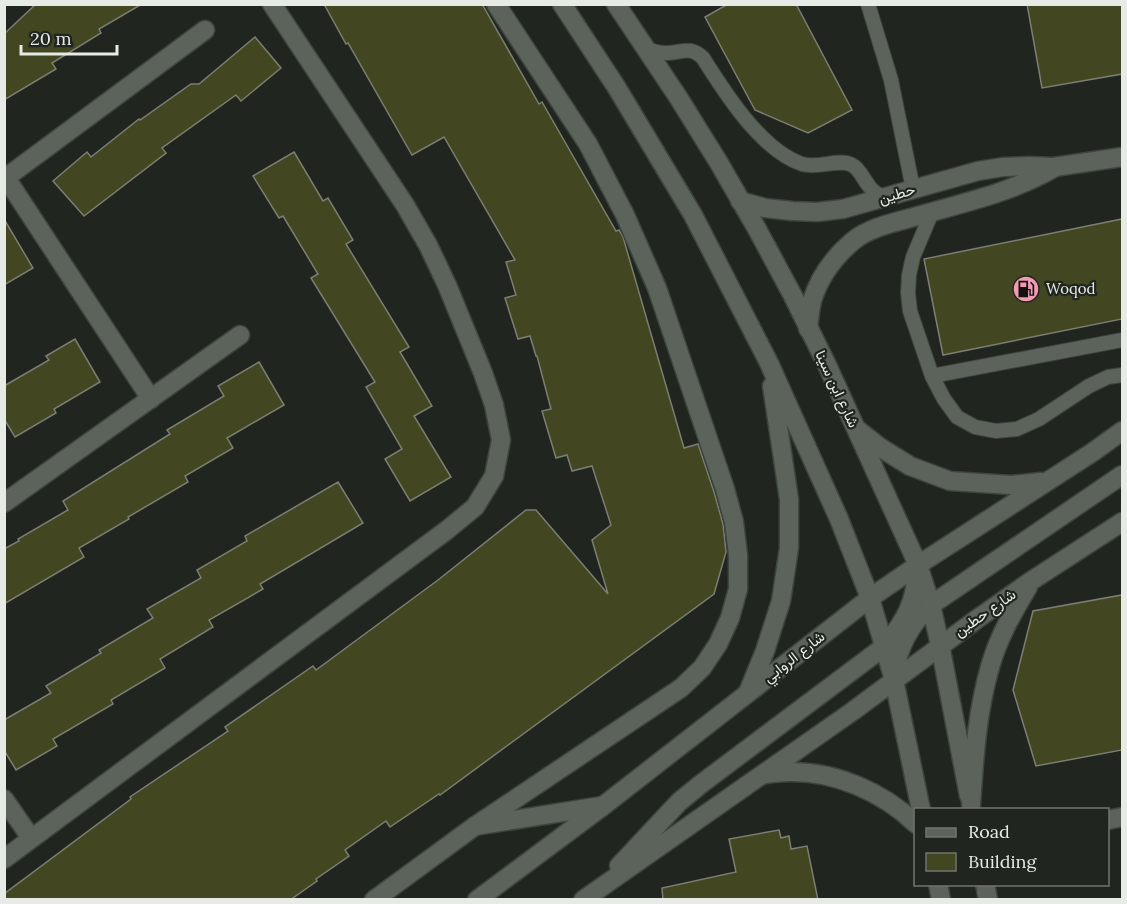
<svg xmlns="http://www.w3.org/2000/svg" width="1127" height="904" viewBox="0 0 1127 904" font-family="Lora,Vazirmatn,serif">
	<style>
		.building { fill: #424621; stroke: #7c7e73; stroke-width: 1.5 }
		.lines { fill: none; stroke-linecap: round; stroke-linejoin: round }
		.lane-casing { stroke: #3e443e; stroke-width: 16 }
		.street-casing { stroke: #3e443e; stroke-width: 21 }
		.secondary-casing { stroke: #3e443e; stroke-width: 21 }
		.lane { stroke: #5b635a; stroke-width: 14 }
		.street { stroke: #5b635a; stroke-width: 18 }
		.secondary { stroke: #5b635a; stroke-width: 18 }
		.labels { text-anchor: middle; stroke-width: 4.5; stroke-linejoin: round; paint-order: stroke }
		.street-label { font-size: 15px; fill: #e7ebe6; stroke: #20261f }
		.poi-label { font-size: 15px; fill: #e7ebe6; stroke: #20261f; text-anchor: start }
	</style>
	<rect width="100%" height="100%" fill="#20261f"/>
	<!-- building -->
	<g class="building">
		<path d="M36,4h106l-43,25 2,4 -49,30 4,6 -52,31v-66z"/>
		<path d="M324,4h158l57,100 3,-2 74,129 3,-1 4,7 61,211 14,-4 16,48 9,32 3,28 -12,42 -274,201 -1,-1 -49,33 -4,-6 -41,29 4,6 -33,23 1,2 -27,19h-286v-6l127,-95 -1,-2 98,-66 -3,-4 88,-61 3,4 122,-90 88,-70h10l72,84 -16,-54 19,-15 -19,-59 -20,5 -5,-16 -11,3 -14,-47 9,-2 -14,-53h-1l-6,-20 -12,3 -13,-41 11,-3 -10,-33 9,-2 -71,-123 -32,18 -64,-112 -2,1z"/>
		<path d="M728,4h68l56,106 -44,23 -53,-23 -50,-93z"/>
		<path d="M1027,4h95v70l-80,14z"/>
		<path d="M255,37l26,31 -40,33 -5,-6 -74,53 4,5 -82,63 -31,-35 34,-29 4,5 48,-38 1,1 51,-36h8z"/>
		<path d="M294,152l29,49 5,-3 25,42 -7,4 63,103 -9,5 32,54 -18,10 37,61 -41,24 -25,-42 17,-10 -36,-62 9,-5 -64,-104 7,-4 -35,-58 -4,2 -26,-42z"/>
		<path d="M4,219l29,49 -29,17z"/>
		<path d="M1122,219v100l-179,36 -19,-96z"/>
		<path d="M75,339l25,43 -46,27 2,4 -41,24 -11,-18v-33l45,-26 -3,-4z"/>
		<path d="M259,362l25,43 -57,33 6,10 -48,28 3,6 -60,35 1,2 -50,29 5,9 -80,47v-55l15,-8 -1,-2 50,-29 -5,-9 107,-67 -3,-4 57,-34 -6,-10z"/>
		<path d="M338,482l25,41 -103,61 3,5 -54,31 4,7 -53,32 5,9 -54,32 2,4 -60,35 4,7 -41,24 -12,-20v-30l47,-27 -5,-7 55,-33 -2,-3 54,-32 -6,-9 54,-31 -4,-8 50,-29 -2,-5z"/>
		<path d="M1122,595v155l-86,16 -23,-76 20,-79z"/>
		<path d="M779,830l2,8 8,-2 2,13 16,-3 11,54h-155l-1,-12 74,-16 -7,-33z"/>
	</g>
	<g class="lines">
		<defs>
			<g id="lane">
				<path d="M868,4l23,76 22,109"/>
				<path d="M646,49c6,2 13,4 20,4 16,0 24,-8 37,5 22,35 58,92 99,106 17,5 37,-6 50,1 8,4 11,14 17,21 3,5 9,8 14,12"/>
				<path d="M932,212l-19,45 -4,18 -1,18 2,18 22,65 12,23 13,18 18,10 21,4 21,-2 22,-10 50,-33 19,-9 14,-2"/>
				<path d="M932,376l190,-36"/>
			</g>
			<g id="street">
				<path d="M6,178l145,221"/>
				<path d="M4,179l201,-149"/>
				<path d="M740,201l25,7 27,3 25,1 26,-3 135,-38 25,-4 26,-1 25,1 68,-10"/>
				<path d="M808,329c1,-9 2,-19 4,-28 7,-23 22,-44 41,-60 18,-15 45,-19 68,-26 46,-13 91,-23 133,-47"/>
				<path d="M4,503l236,-168"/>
				<path d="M940,645l29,151"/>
				<path d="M894,680l27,130"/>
				<path d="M4,799l27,39"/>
				<path d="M1108,820l14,-3"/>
				<path d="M4,859l443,-329 28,-23 19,-31 7,-36 -7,-35 -11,-32 -36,-88 -19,-40 -23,-40 -133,-201"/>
				<path d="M938,884l3,16"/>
				<path d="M985,884l3,16"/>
				<path d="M374,900l101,-74 206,-138 21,-20 16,-24 12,-26 8,-29v-34l-4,-33 -9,-33 -68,-201 -32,-73 -37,-71 -92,-140"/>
			</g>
			<g id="secondary">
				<path d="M562,4l55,84 76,127 76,148 70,156 31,79 24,82"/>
				<path d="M616,4l62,93 41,66 38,66 36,67 34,69 91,200 13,40 9,40"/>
				<path d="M858,430l23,18 29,18 40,15 61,4 30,-3"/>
				<path d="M894,675c4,-29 16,-51 37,-70l191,-130"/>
				<path d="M749,690l16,-39 16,-50 8,-53v-49l-17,-113"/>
				<path d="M766,774c8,-1 16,-2 23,-2 46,-1 94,20 127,52"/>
				<path d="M971,805c3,-46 6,-93 19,-138 8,-29 23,-55 38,-80"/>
				<path d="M475,826l126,-20"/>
				<path d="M619,866l60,-64 22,-18 184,-138c20,-26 31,-43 32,-77"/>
				<path d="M477,900l126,-94 267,-208 48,-33 175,-113 29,-21"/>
				<path d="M583,900l270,-189 124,-92 54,-38 91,-59"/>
			</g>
		</defs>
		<!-- lane casing -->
		<use href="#lane" class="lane-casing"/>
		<!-- street casing -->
		<use href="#street" class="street-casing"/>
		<!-- secondary casing -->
		<use href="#secondary" class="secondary-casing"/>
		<!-- lane -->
		<use href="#lane" class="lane"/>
		<!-- street -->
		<use href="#street" class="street"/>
		<!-- secondary -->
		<use href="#secondary" class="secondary"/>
	</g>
	<!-- icons -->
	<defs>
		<symbol id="fuel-disc" viewBox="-11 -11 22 22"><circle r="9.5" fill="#f19ab2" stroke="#20261f"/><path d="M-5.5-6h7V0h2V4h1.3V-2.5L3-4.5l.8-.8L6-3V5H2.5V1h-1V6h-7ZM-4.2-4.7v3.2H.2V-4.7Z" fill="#111"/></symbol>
	</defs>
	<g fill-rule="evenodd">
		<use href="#fuel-disc" x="1011" y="274" width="30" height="30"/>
	</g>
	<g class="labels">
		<!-- street labels -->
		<g class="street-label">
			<text transform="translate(897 194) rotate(-16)" y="5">حطين</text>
			<text transform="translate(837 389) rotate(65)" y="5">شارع ابن سينا</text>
			<text transform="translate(985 613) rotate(-35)" y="5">شارع حطين</text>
			<text transform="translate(794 657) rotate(-38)" y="5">شارع الروابي</text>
		</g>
		<!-- poi labels -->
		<g class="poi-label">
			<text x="1046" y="294">Woqod</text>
		</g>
	</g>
	<!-- border -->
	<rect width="1127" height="904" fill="none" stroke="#e7ebe6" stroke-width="12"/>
	<!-- legend -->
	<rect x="914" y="808" width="195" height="78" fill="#20261f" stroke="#70756f" stroke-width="1.5"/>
	<rect x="926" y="828" width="30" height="9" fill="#5b635a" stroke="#70756f" stroke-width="1.5"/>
	<text x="968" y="838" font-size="18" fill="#e7ebe6">Road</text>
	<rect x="926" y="853" width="30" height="18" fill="#424621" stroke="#70756f" stroke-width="1.5"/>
	<text x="968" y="868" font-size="18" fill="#e7ebe6">Building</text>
	<!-- scale -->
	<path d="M21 45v9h96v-9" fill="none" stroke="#e7ebe6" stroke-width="3"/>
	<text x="30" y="45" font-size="18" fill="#e7ebe6" stroke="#20261f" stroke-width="4.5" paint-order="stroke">20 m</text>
</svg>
